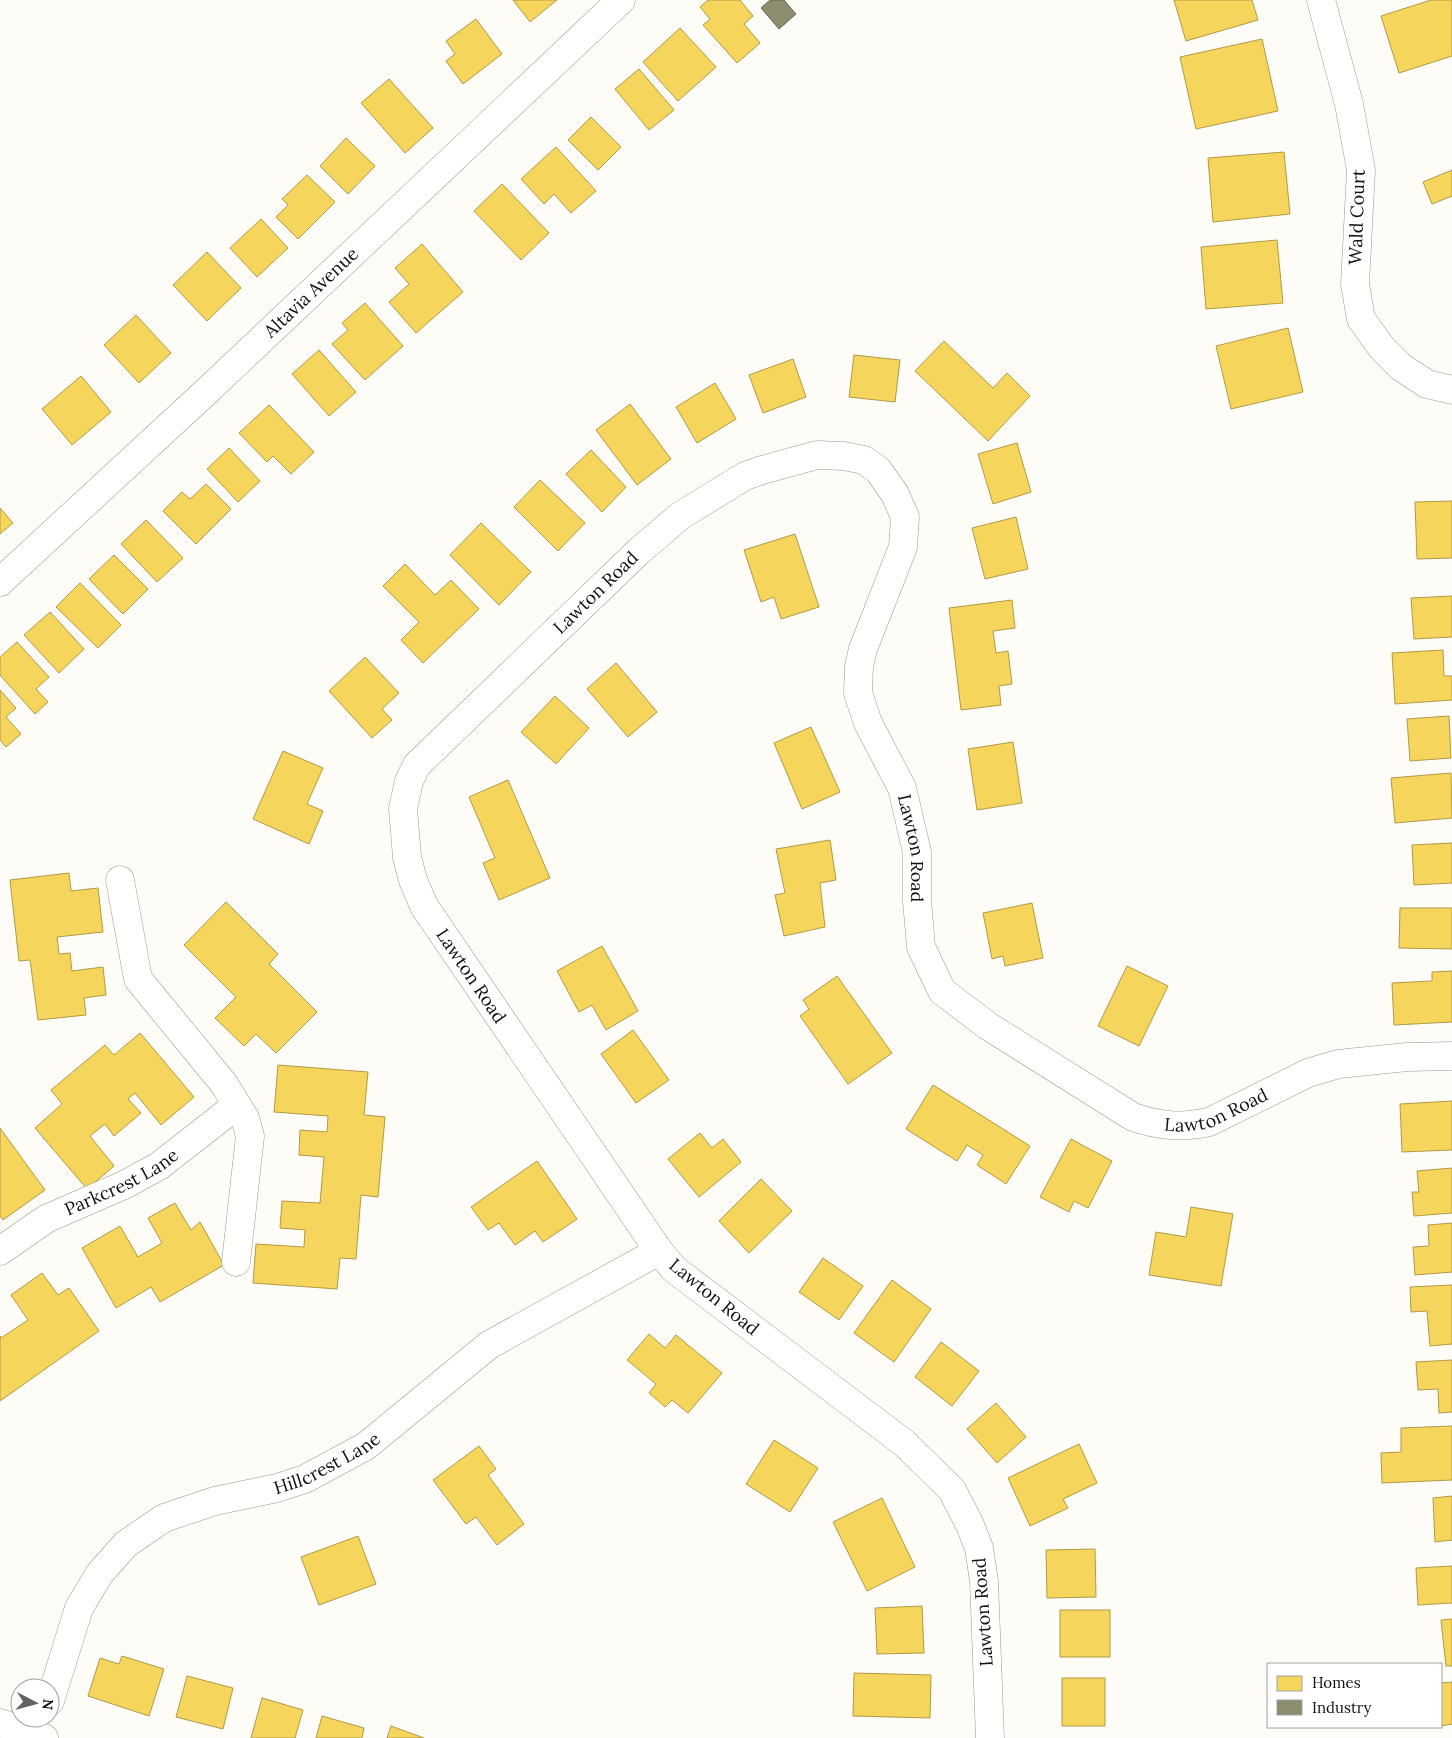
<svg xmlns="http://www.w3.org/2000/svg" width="1452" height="1738" viewBox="0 0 1452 1738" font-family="Lora,serif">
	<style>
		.homes { fill: #f6d55c; stroke: #b19a46 }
		.industry { fill: #8c8c6e; stroke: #676752 }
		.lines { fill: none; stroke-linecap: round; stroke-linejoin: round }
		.minor-casing { stroke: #979795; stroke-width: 29 }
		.minor { stroke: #fffffe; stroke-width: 28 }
		.labels { text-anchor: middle; stroke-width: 5; stroke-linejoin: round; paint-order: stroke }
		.street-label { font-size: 18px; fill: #111; stroke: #fff }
	</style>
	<rect width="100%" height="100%" fill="#fdfcf7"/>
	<!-- homes -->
	<g class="homes">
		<path d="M513,0h44l-27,22z"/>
		<path d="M708,0h32l13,16 -9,8 16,19 -23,20 -34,-38 7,-6 -10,-12z"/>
		<path d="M1174,0h78l6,20 -72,21z"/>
		<path d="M1431,0h21v56l-53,17 -18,-57z"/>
		<path d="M476,19l26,35 -39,30 -17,-23 9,-7 -9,-13z"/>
		<path d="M680,28l36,39 -38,34 -35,-39z"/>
		<path d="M1262,39l16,72 -82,18 -16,-72z"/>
		<path d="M639,69l35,41 -25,20 -34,-41z"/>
		<path d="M389,79l44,49 -28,25 -44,-50z"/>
		<path d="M591,117l30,30 -23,23 -30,-30z"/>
		<path d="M346,138l29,28 -27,28 -28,-28z"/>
		<path d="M556,147l40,44 -25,22 -17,-19 -10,10 -23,-25z"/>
		<path d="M1284,152l6,62 -77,8 -5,-64z"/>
		<path d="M1452,170v26l-20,8 -9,-22z"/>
		<path d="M307,175l28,27 -37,37 -22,-22 12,-12 -6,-6z"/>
		<path d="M502,184l47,49 -28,27 -47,-49z"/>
		<path d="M261,219l27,29 -31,29 -27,-29z"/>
		<path d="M1277,240l6,63 -77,6 -5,-62z"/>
		<path d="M422,244l41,48 -47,41 -27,-31 20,-18 -14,-16z"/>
		<path d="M207,252l34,36 -34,33 -34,-36z"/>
		<path d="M365,303l38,43 -38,34 -33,-36 16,-14 -6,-7z"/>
		<path d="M136,315l35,38 -32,30 -35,-38z"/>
		<path d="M1288,328l15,64 -72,17 -15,-63z"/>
		<path d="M944,341l49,47 14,-15 23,23 -42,45 -73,-70z"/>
		<path d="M319,350l37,42 -27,24 -37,-42z"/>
		<path d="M854,355l46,5 -5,42 -46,-5z"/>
		<path d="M793,359l13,38 -43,16 -14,-38z"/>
		<path d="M81,376l30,36 -39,33 -30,-36z"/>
		<path d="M715,383l21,36 -39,24 -21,-36z"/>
		<path d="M630,404l41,55 -34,26 -41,-55z"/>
		<path d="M269,405l45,47 -23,22 -18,-18 -6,6 -28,-29z"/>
		<path d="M1017,443l14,49 -38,12 -15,-50z"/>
		<path d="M229,448l31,33 -22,21 -31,-33z"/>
		<path d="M591,450l35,37 -24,25 -36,-38z"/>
		<path d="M540,480l45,43 -27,28 -44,-44z"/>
		<path d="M206,484l25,25 -35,35 -33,-33 19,-19 8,7z"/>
		<path d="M1452,501v57l-35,1 -2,-57z"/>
		<path d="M0,508l13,15 -13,11z"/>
		<path d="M1016,517l12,52 -43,10 -13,-51z"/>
		<path d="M146,520l37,38 -26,24 -36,-38z"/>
		<path d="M481,523l50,49 -32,33 -49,-50z"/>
		<path d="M795,534l24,73 -38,12 -7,-22 -13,5 -17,-52z"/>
		<path d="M114,555l34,34 -25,25 -34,-35z"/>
		<path d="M405,564l30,31 16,-15 28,29 -56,54 -22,-23 18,-18 -36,-36z"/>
		<path d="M80,583l41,42 -23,23 -42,-41z"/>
		<path d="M1452,596v41l-38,2 -3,-41z"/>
		<path d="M1012,600l3,28 -22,3 3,22 12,-2 4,33 -13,2 2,19 -40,5 -12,-102z"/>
		<path d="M50,612l34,37 -25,24 -35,-38z"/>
		<path d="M17,642l32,35 -13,12 12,13 -13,12 -35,-39v-18z"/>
		<path d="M1443,650l1,26h8v24l-57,4 -3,-51z"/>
		<path d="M365,657l34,36 -17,16 10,11 -20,18 -43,-47z"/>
		<path d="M616,663l41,49 -29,25 -41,-48z"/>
		<path d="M0,690l16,18 -10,9 15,17 -15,13 -6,-7z"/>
		<path d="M555,696l34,32 -33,36 -35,-32z"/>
		<path d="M1449,716l2,42 -41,3 -3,-42z"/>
		<path d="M811,727l29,65 -38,17 -28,-66z"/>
		<path d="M1013,742l9,61 -45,7 -9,-61z"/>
		<path d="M283,751l40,17 -16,36 16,7 -14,33 -56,-25z"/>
		<path d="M1451,773l1,45 -57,5 -4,-45z"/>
		<path d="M508,780l42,98 -51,22 -16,-37 12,-5 -26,-61z"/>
		<path d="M830,840l6,40 -16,3 5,44 -41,9 -9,-41 10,-2 -9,-44z"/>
		<path d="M1452,843v40l-38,2 -2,-40z"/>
		<path d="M69,873l2,18 27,-3 5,44 -46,5 2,17 11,-1 2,18 31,-4 3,28 -22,3 2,17 -48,5 -8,-60 -11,1 -9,-81z"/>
		<path d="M226,902l52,52 -9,10 48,48 -41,41 -20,-19 -12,12 -29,-28 21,-21 -52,-52z"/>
		<path d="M1032,903l11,55 -38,8 -2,-10 -11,3 -9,-46z"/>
		<path d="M1400,908h52v41l-53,-1z"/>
		<path d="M602,946l36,65 -32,19 -14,-25 -13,7 -22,-41z"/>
		<path d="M1127,966l41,20 -29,60 -41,-20z"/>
		<path d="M1452,971v51l-58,3 -2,-42 40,-2v-9z"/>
		<path d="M837,976l55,77 -44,31 -48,-68 9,-7 -6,-9z"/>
		<path d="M633,1030l36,50 -33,23 -35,-49z"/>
		<path d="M140,1033l54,64 -33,28 -26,-32 -7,6 13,14 -27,23 -9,-12 -15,12 24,30 -27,23 -52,-61 27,-24 -11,-14 54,-45 9,10z"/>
		<path d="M278,1065l90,7 -4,43 21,2 -7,80 -17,-2 -5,64 -16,-1 -3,31 -84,-6 3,-39 48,3 1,-17 -25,-2 2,-27 38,2 4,-46 -25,-2 1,-25 27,2 1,-16 -54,-4z"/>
		<path d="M933,1085l97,61 -24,38 -29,-19 6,-10 -16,-10 -10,16 -51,-32z"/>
		<path d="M1452,1101v49l-50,2 -2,-48z"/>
		<path d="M0,1128l45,62 -42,30 -3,-4z"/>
		<path d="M700,1133l12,15 11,-9 18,23 -42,35 -31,-38z"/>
		<path d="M1071,1139l41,22 -24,47 -14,-7 -5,11 -29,-15z"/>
		<path d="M537,1161l40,58 -34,23 -8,-11 -20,14 -16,-22 -11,7 -17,-23z"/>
		<path d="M1452,1168v45l-38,3 -2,-24h7l-2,-21z"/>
		<path d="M761,1179l31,32 -43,42 -30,-32z"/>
		<path d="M175,1203l16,27 9,-8 24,43 -64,37 -9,-15 -35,21 -34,-60 38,-22 18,31 24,-14 -14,-25z"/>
		<path d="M1191,1207l42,7 -12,72 -72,-11 7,-43 30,5z"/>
		<path d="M1452,1223v49l-37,3 -2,-28 16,-1 -1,-21z"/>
		<path d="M823,1258l40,28 -24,34 -40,-28z"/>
		<path d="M42,1273l16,22 11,-7 30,43 -99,70v-65l1,2 27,-18 -17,-25z"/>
		<path d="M892,1280l39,29 -37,53 -40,-29z"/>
		<path d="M1452,1285v59l-22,2 -3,-35 -16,1 -1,-25z"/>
		<path d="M649,1334l16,14 11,-13 46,38 -34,40 -16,-13 -7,7 -16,-14 7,-9 -29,-24z"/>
		<path d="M941,1342l38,29 -27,35 -37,-29z"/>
		<path d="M1452,1360v52l-13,1 -1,-24 -20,1 -2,-28z"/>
		<path d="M996,1403l30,34 -29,26 -30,-34z"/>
		<path d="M1452,1426v54l-70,3 -1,-30 20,-1v-24z"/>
		<path d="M774,1440l44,28 -28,44 -44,-28z"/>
		<path d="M1079,1444l18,39 -34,16 5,9 -38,18 -22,-48z"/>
		<path d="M479,1446l17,23 -8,6 36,49 -27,21 -21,-28 -10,7 -33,-44z"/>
		<path d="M1452,1496v44l-17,2 -2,-44z"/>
		<path d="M882,1498l33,69 -48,24 -34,-69z"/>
		<path d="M358,1536l18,48 -57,21 -18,-48z"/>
		<path d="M1095,1549l1,48 -49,1 -1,-48z"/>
		<path d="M1452,1566v37l-34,2 -2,-37z"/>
		<path d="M922,1606l2,47 -47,1 -2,-46z"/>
		<rect x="1060" y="1610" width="50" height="47"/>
		<path d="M1452,1619v47h-6l-5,-46z"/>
		<path d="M122,1656l42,13 -15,47 -61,-20 12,-38 19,6z"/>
		<path d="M854,1673l77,2 -1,43 -77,-2z"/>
		<path d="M187,1676l46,12 -10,41 -47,-12z"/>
		<rect x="1062" y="1678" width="43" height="48"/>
		<path d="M1452,1682v42l-11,2v-43z"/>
		<path d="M262,1698l41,12 -8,28h-44z"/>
		<path d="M322,1716l42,12 -2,10h-46z"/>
		<path d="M391,1726l33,12h-37z"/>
	</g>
	<!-- industry -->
	<path class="industry" d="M770,0h14l12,14 -17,15 -18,-21z"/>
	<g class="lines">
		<defs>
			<g id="minor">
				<path d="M1321,0l28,104 12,66 -6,114 6,35 21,29 19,19 26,17 25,6"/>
				<path id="s1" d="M0,582l208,-192 413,-390"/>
				<path d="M120,880l18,99 86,105 21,34 5,18 -14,126"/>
				<path id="s2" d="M0,1251l46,-32 78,-34 35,-19 78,-61"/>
				<path id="s3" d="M50,1701l29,-93 21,-35 26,-29 38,-26 51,-17 62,-13 28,-9 61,-33 123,-101 170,-94"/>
				<path d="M0,1723l44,15"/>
				<path id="s4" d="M990,1738l-6,-157 -5,-33 -9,-23 -18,-35 -48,-47 -230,-174 -15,-18 -235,-345 -11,-26 -6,-23 -4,-48 6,-28 8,-16 221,-213 42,-36 65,-40 17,-6 55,-15 27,1 20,4 14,10 17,24 10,23 -2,30 -40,102 -4,17 -1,27 10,30 34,65 15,64v49l4,46 21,44 46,35 145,91c27,9 48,11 76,5l99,-49 30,-9 69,-7 45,-1"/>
			</g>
		</defs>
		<!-- minor casing -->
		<use href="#minor" class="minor-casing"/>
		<!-- minor -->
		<use href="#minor" class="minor"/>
	</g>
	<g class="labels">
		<!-- street labels -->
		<g class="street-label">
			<text transform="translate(1357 217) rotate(-88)" y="6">Wald Court</text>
			<text dy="6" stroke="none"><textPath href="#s1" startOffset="425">Altavia Avenue</textPath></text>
			<text dy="6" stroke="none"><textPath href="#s4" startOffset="1446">Lawton Road</textPath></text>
			<text dy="6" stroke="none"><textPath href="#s4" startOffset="2181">Lawton Road</textPath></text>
			<text transform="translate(471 976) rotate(56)" y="6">Lawton Road</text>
			<text dy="6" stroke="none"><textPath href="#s4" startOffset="2645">Lawton Road</textPath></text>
			<text dy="6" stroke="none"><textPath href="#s2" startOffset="140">Parkcrest Lane</textPath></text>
			<text transform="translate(714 1297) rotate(39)" y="6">Lawton Road</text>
			<text dy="6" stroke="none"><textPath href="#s3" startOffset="396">Hillcrest Lane</textPath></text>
			<text transform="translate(983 1612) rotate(-94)" y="6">Lawton Road</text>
		</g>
	</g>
	<!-- legend -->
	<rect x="1267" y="1663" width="175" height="65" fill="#ffffff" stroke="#a0a0a0"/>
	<rect x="1277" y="1676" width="25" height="15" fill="#f6d55c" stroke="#a0a0a0"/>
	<text x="1312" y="1688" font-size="15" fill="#111111">Homes</text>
	<rect x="1277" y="1700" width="25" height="15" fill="#8c8c6e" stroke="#a0a0a0"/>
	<text x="1312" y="1713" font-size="15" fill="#111111">Industry</text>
	<!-- north arrow -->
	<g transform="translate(35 1703) rotate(96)"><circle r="24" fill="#ffffff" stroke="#a0a0a0"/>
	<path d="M0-4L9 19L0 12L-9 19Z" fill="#646362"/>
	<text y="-8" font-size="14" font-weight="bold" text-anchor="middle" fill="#111111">N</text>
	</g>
</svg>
